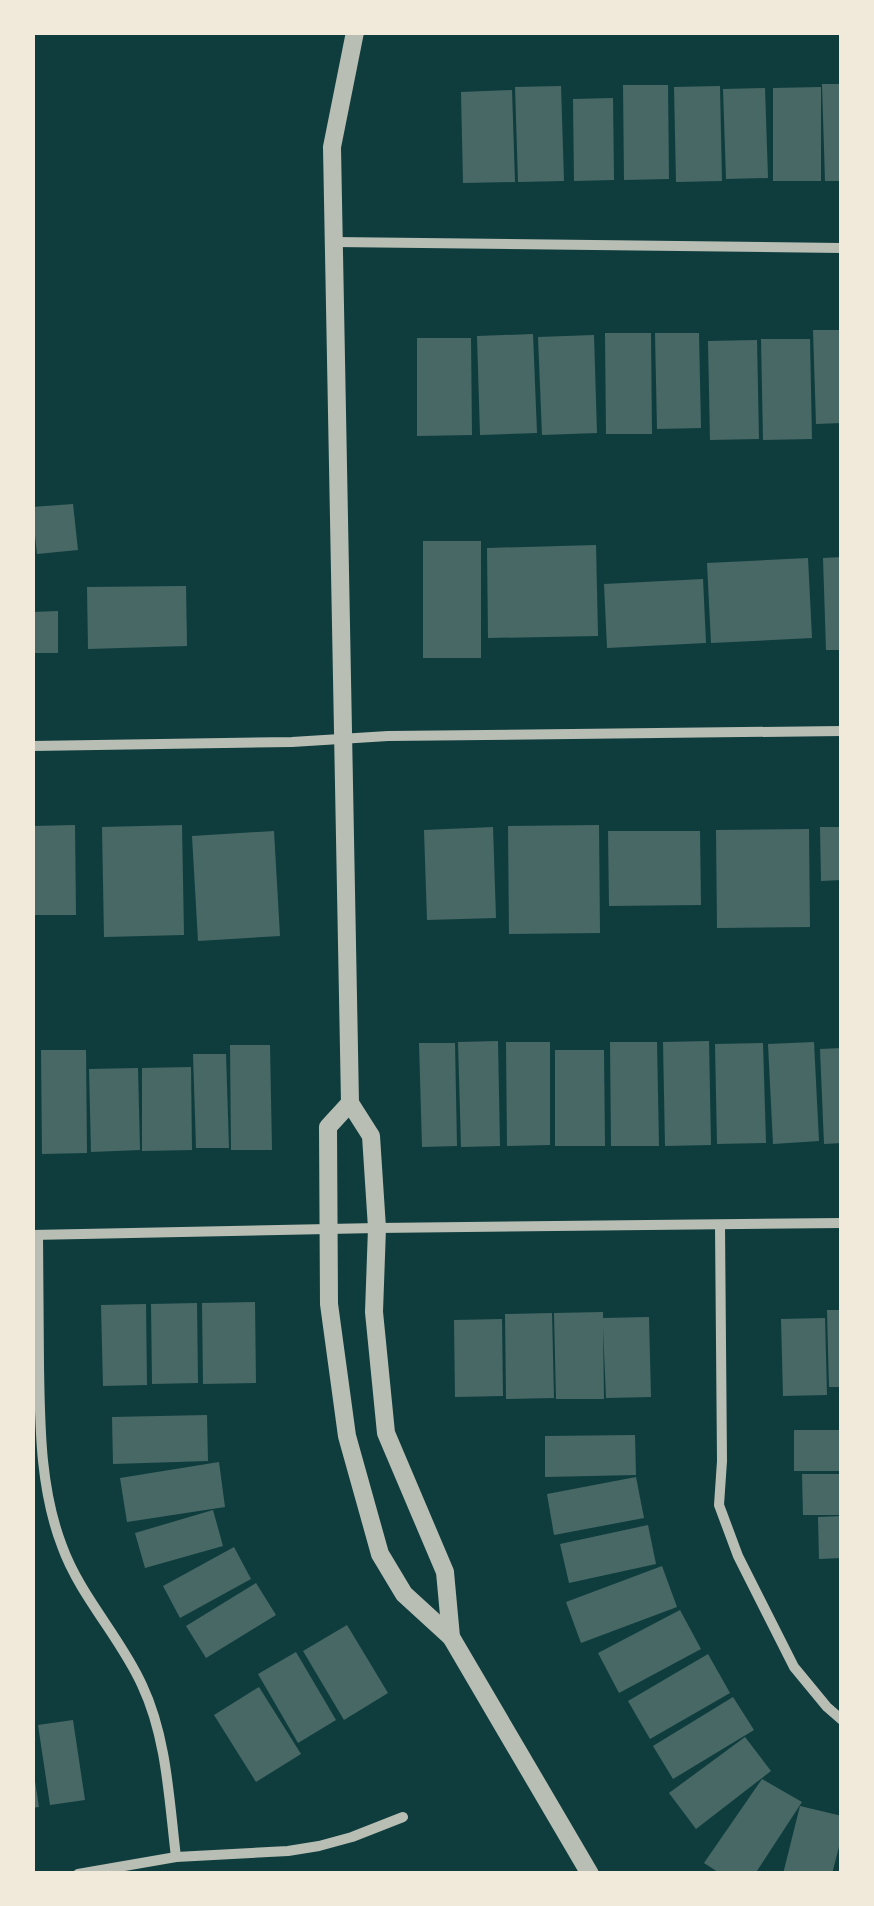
<svg xmlns="http://www.w3.org/2000/svg" width="874" height="1906" viewBox="0 0 874 1906" font-family="'PT Sans Narrow',sans-serif">
	<style>
		.building { fill: #486865 }
		.lines { fill: none; stroke-linecap: round; stroke-linejoin: round }
		.minor { stroke: #b8beb3; stroke-width: 10 }
		.tertiary { stroke: #b8beb3; stroke-width: 18 }
	</style>
	<rect width="100%" height="100%" fill="#0f3d3e"/>
	<!-- building -->
	<g class="building">
		<path d="M822,84h20v97h-17z"/>
		<path d="M623,85h45l1,94 -45,1z"/>
		<path d="M561,86l3,95 -46,1 -3,-95z"/>
		<path d="M720,86l2,95 -46,1 -2,-95z"/>
		<path d="M821,87v94h-48v-93z"/>
		<path d="M765,88l3,90 -42,1 -3,-90z"/>
		<path d="M512,90l3,92 -52,1 -2,-91z"/>
		<path d="M613,98l1,82 -40,1 -1,-82z"/>
		<path d="M813,330h29v93l-26,1z"/>
		<path d="M605,333h46l1,101h-46z"/>
		<path d="M655,333h44l2,95 -44,1z"/>
		<path d="M533,334l4,99 -57,2 -3,-99z"/>
		<path d="M594,335l3,98 -55,2 -4,-98z"/>
		<path d="M417,338h54l1,97 -55,1z"/>
		<path d="M761,339h49l2,100 -49,1z"/>
		<path d="M757,340l2,99 -49,1 -2,-99z"/>
		<path d="M73,504l5,46 -41,4 -5,-47z"/>
		<rect x="423" y="541" width="58" height="117"/>
		<path d="M596,545l2,91 -110,2 -1,-90z"/>
		<path d="M842,557v93h-16l-3,-92z"/>
		<path d="M808,558l4,80 -101,5 -4,-80z"/>
		<path d="M703,579l3,64 -99,5 -3,-64z"/>
		<path d="M186,586l1,60 -99,3 -1,-62z"/>
		<path d="M58,611v42h-26v-41z"/>
		<path d="M75,825l1,90h-44v-89z"/>
		<path d="M182,825l2,110 -80,2 -2,-110z"/>
		<path d="M599,825l1,108 -91,1 -1,-108z"/>
		<path d="M493,827l3,91 -69,2 -3,-90z"/>
		<path d="M820,827h22v53l-21,1z"/>
		<path d="M809,829l1,98 -93,1 -1,-98z"/>
		<path d="M274,831l6,105 -82,5 -6,-105z"/>
		<path d="M608,831h92l1,74 -92,1z"/>
		<path d="M498,1041l2,105 -39,1 -3,-105z"/>
		<path d="M709,1041l2,104 -46,1 -2,-104z"/>
		<path d="M506,1042h44v103l-43,1z"/>
		<path d="M610,1042h47l2,104h-48z"/>
		<path d="M814,1042l5,99 -46,3 -5,-100z"/>
		<path d="M419,1043h36l2,103 -35,1z"/>
		<path d="M763,1043l3,100 -49,1 -2,-100z"/>
		<path d="M230,1045h40l2,105h-41z"/>
		<path d="M842,1048v95l-18,1 -4,-95z"/>
		<path d="M41,1050h45l1,103 -45,1z"/>
		<path d="M555,1050h49l1,96h-50z"/>
		<path d="M193,1054h33l3,94h-33z"/>
		<path d="M191,1067l1,83 -50,1v-83z"/>
		<path d="M138,1068l2,82 -49,2 -2,-83z"/>
		<path d="M255,1302l1,81 -53,1 -1,-81z"/>
		<path d="M197,1303l1,80 -46,1 -1,-80z"/>
		<path d="M146,1304l1,81 -44,1 -2,-81z"/>
		<path d="M827,1310h15v77h-13z"/>
		<path d="M603,1312v6l46,-1 2,80 -45,1 -3,-71 1,72h-48l-2,-86z"/>
		<path d="M552,1313l2,85 -48,1 -1,-85z"/>
		<path d="M825,1318l2,77 -44,1 -2,-77z"/>
		<path d="M502,1319l1,77 -48,1 -1,-77z"/>
		<path d="M207,1415l1,46 -95,3 -1,-47z"/>
		<rect x="794" y="1430" width="48" height="41"/>
		<path d="M635,1435l1,40 -91,2v-41z"/>
		<path d="M219,1462l6,45 -98,15 -7,-44z"/>
		<path d="M802,1474h40v41h-39z"/>
		<path d="M636,1477l8,41 -90,17 -7,-41z"/>
		<path d="M213,1510l10,36 -78,22 -10,-35z"/>
		<path d="M842,1516v42l-23,1 -1,-42z"/>
		<path d="M648,1525l8,39 -87,19 -9,-39z"/>
		<path d="M234,1547l17,32 -71,39 -17,-32z"/>
		<path d="M662,1566l15,41 -96,36 -15,-41z"/>
		<path d="M256,1583l20,32 -70,43 -20,-32z"/>
		<path d="M680,1610l21,39 -82,44 -21,-40z"/>
		<path d="M347,1625l41,68 -44,27 -41,-69z"/>
		<path d="M296,1652l40,68 -38,23 -40,-69z"/>
		<path d="M708,1654l22,39 -80,46 -22,-38z"/>
		<path d="M259,1687l42,67 -45,28 -42,-67z"/>
		<path d="M733,1697l21,33 -81,49 -20,-33z"/>
		<path d="M73,1720l12,80 -35,5 -12,-80z"/>
		<path d="M745,1737l26,34 -75,58 -27,-36z"/>
		<path d="M762,1779l40,23 -47,72h-34l-17,-11z"/>
		<path d="M35,1781l4,26 -7,1v-26z"/>
		<path d="M800,1806l42,10v19l-10,39h-49z"/>
	</g>
	<g class="lines">
		<!-- minor -->
		<g class="minor">
			<path d="M334,242l508,6"/>
			<path d="M32,746l260,-4 96,-6 454,-5"/>
			<path d="M720,1225l2,236 -3,44 19,51 56,111 33,40 15,13"/>
			<path d="M32,1235l345,-7 465,-5"/>
			<path d="M38,1235c0,44 1,87 1,130 1,61 1,124 23,181 18,50 59,92 80,139 25,53 27,115 34,172"/>
			<path d="M78,1874l98,-17 112,-6 31,-5 33,-9 51,-20"/>
		</g>
		<!-- tertiary -->
		<g class="tertiary">
			<path d="M355,32l-23,115 18,956 21,33 6,92 -3,84 12,121 59,139 6,65 139,237"/>
			<path d="M350,1103l-22,24 1,177 18,132 33,118 24,40 47,43"/>
		</g>
	</g>
	<!-- border -->
	<rect width="874" height="1906" fill="none" stroke="#f1e9da" stroke-width="70"/>
</svg>
